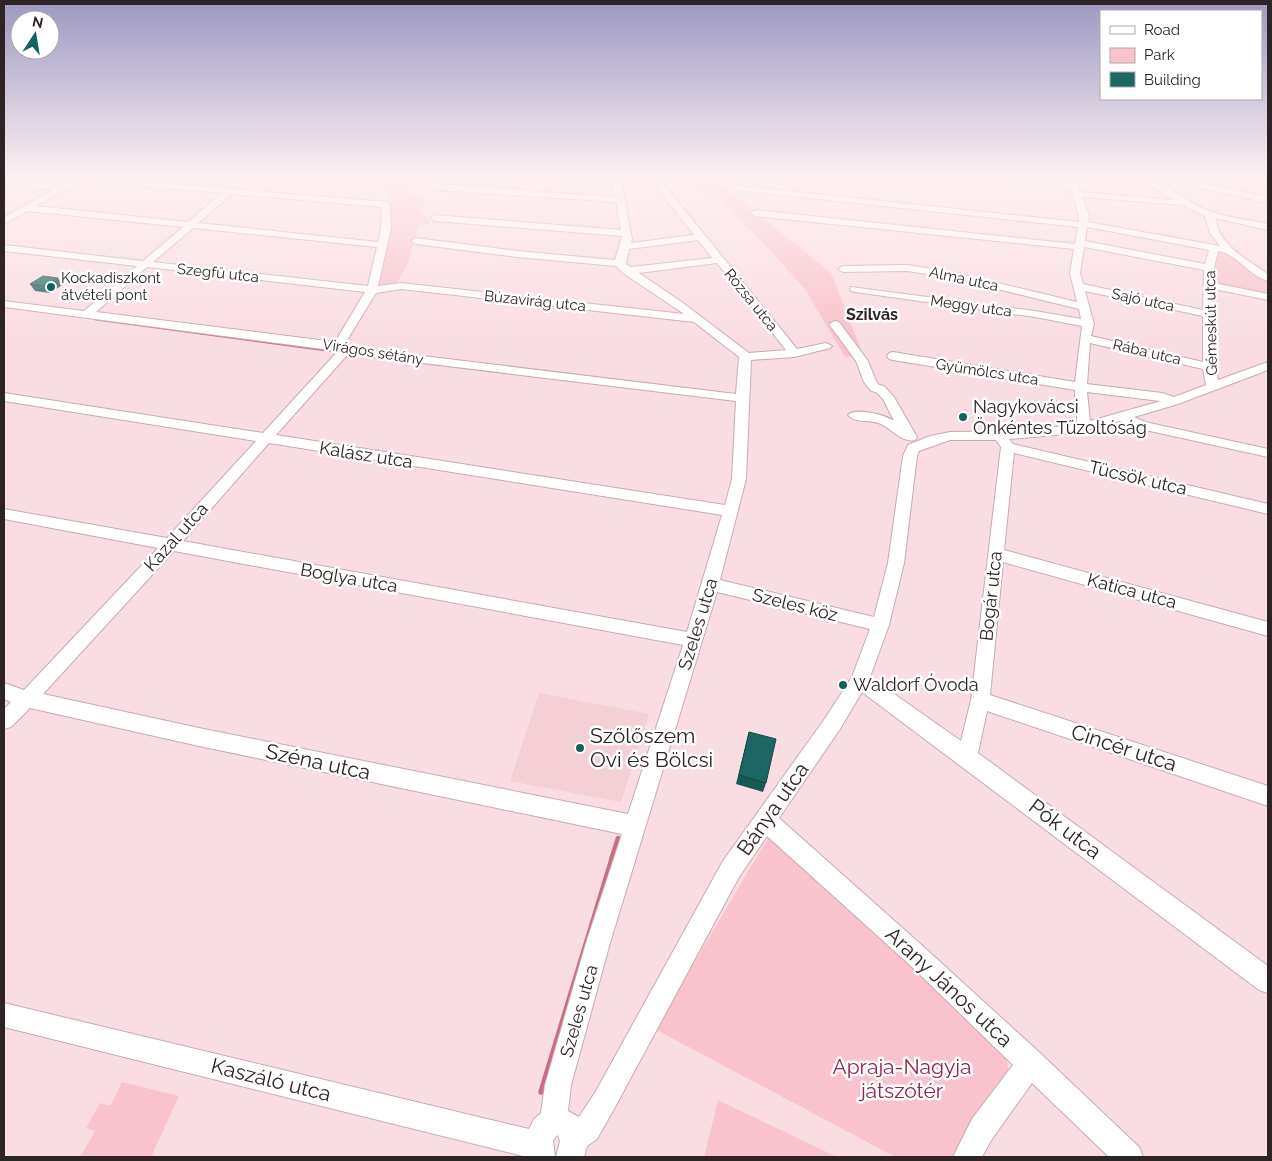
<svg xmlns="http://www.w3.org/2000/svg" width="1272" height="1161" viewBox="0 0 1272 1161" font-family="Raleway,sans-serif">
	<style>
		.built { fill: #f4cfd5 }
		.green { fill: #fac2cc }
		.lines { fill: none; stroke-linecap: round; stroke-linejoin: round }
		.stream-far2 { stroke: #ca6d83; stroke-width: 2.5 }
		.stream-far1 { stroke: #ca6d83; stroke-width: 4.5 }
		.stream { stroke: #ca6d83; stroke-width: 5.5 }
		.minor-casing { stroke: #c6abb0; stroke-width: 2 }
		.minor { fill: #fff; fill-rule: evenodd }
		.wall { fill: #185955 }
		.shaded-wall { fill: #144845 }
		.building { fill: #1c6763; stroke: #144845 }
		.poi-dot { fill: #13625e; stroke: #fff; stroke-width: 2 }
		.labels { text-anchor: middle; stroke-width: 5; stroke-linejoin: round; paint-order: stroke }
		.far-street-label { font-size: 15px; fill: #2e2325; stroke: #fff }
		.far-poi-label { font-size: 15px; fill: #2e2325; stroke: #fff; text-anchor: start }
		.far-neighbourhood-label { font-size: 16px; font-weight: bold; fill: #2e2325; stroke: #fff }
		.poi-label { font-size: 18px; fill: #2e2325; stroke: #fff; text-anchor: start }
		.street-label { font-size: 18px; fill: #2e2325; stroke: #fff }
		.near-poi-label { font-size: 21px; fill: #2e2325; stroke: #fff; text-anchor: start }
		.near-street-label { font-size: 21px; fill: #2e2325; stroke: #fff }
		.near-park-label { font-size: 21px; fill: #932348; stroke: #fff }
	</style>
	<rect width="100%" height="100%" fill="#fadde2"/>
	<!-- built -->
	<path class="built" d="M539,693l110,21 -28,88 -111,-21z"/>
	<!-- green -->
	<g class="green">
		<path d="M318,176h101l-11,16 18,8 -5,9 9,15 -11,2 -11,37 -13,23 -19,1 11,-57 5,-1 -2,-24 -5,-17 -27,-10z"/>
		<path d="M681,176h30l120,97 32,82 -18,2 -40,-68 -36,-40 -51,-51 -28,-13z"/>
		<path d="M1217,251l12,2 25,21 14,8v12l-49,-10 -5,-3 -1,-8z"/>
		<path d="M768,838l10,2 226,212 5,17 -52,88h-62l-240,-128z"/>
		<path d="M122,1082l57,14 -28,61h-71l15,-26 -9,-3 14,-25 10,3z"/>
		<path d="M718,1100l119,57h-133z"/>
	</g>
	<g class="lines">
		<!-- stream-far2 -->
		<path class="stream-far2" d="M95,319l237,32"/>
		<!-- stream-far1 -->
		<path class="stream-far1" d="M611,860l7,-22"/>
		<!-- stream -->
		<path class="stream" d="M541,1092l71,-233"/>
		<defs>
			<g id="minor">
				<path d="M77,176l309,26 4,3 1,23 -13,58 23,-3 283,31 -61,-41 -7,-7 -99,-9 -101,-13 -5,-3 5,-3 101,13 98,9 7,-24 -187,-15 -5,-3 5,-3 186,15 -5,-28 -180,-12 -4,-3 4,-3 179,13 -2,-11 -105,-8 -4,-2h45l64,5 -1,-5h8l12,63 -1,4 63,-8 -46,-59h9l140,173 29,-6 6,3 -2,2 -36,9 -43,3 -5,119 -26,101 154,37 14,-54 15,-107 5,-11 22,-9 20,-4 75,-1 53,-7 -3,-19v-15l-182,-30 -4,-1 -2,-3 2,-3 4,-1 182,30 7,-56 -47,-9 -180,-25 -4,-1 -1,-2 1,-2 184,24 46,8 -2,-10 -127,-31 -45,-7 -64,1 -5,-3 5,-3 64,-1 45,7 125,30 -7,-29 4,-24 -319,-33 -4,-3 4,-3 320,34 3,-17 -344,-37 -3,-1v-4l348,37v-6l-8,-28 -99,-10 -4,-2h34l67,7 -2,-7h8l5,16 94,8 -38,-24c25,0 51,28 76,36 18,6 38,8 56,12v6l-53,-12c2,5 2,11 5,15 10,18 32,30 48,41v7c-19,-5 -31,-27 -50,-30l-4,17v15l54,11v6l-54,-11c-1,30 -2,62 4,91l50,-18v8l-90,34 -44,13 11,5 123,27v8l-127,-28 -21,-8 -43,12 -68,6 4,5 255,60v10l-254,-61 -10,97 264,72v14l-265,-74 -13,133 278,91v20l-281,-95 -9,42 290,213v27l-9,-3 -397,-298 -22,37 -61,89 147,131 114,104 99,94 4,10h-34l-77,-74 -40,56 -10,18h-29l19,-38 41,-54 -103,-100 -143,-129 -28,41 -125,232 -17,30 -10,7 -3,11h-28l4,-16 -2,-6 -5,5 2,17h-28l-523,-130v-24l525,126 5,-10 7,-6 4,-28 41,-142 36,-109 -423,-88 -169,-38 -19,19 -7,2v-20l7,-7 -7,-3v-16l20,7 134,-142 -154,-29v-10l163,29 89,-97 -252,-40v-8l259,40 75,-82 -334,-44v-6l80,10 53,-45 -133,-15v-6l139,16 40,-34 -155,-16 -24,13v-7l49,-27 -49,-6v-5l57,6zM81,181l141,12 -34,29 -152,-16zM232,194l150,13 -1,21 -3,14 -180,-19zM1082,197l101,8 22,11 5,17 10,13 -132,-24 1,-6zM1087,227l122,23 -4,14 -120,-23zM193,228l184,19 -9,39 -215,-24zM698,240l14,18 -81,9 -5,-3 3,-15zM1084,247l120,23 -1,40 -120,-26 -3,-11zM717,263l69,87 -37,3 -66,-50 -44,-30zM147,267l218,25 -30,50 -239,-30zM401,289l293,33 45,35 -3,37 -388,-47 -4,-2 32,-52zM1085,291l118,25v46l-112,-26 3,-12zM1090,343l113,26 3,16 -32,12 -12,-4 -75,-9zM348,354l388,47 -4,78 -7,26 -449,-70zM1087,392l73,9h1l-71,20zM950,440h46l5,7 -30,253 -10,41 -91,-64 19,-52 15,-62 13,-107 2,-5zM269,443l453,72 -35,117 -504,-91zM174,551l509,94 -55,169 -429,-86 -156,-34zM717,592l153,37 -18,48 -26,40 -103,144 -127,230 -17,26 -11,-6 3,-26 39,-142z"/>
				<path d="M1149,176h18l101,21v6z"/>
				<path d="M1260,176h8v3l-7,-1z"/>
				<path d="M835,321l4,1 29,39 8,20 3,4 5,1 10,11 23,40 -2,3c-13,3 -23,-11 -34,-16 -10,-5 -26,0 -33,-9 7,-8 38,0 46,6l-11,-22 -7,-7 -5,-1 -7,-9 -8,-21 -27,-37z"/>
			</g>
		</defs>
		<!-- minor casing -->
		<use href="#minor" class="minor-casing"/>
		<!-- minor -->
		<use href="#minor" class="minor"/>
	</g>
	<!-- wall -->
	<g class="wall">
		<path d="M58,278l4,7 -12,8 -15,-2 -5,-7z"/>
		<path d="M749,732l17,51 -3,9 -27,-8z"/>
	</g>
	<!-- shaded-wall -->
	<path class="shaded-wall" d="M58,278l4,7 -12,8 -5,-7z"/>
	<!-- building -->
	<g class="building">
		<path d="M43,276l15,2 -13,8 -15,-2z"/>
		<path d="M749,732l27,7 -10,44 -27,-8z"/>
	</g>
	<!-- sky -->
	<linearGradient id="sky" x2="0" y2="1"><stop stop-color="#9c98c0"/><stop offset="0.52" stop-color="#fdf0f2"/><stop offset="1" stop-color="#fdf0f2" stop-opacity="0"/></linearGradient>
	<rect width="1272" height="339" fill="url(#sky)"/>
	<!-- markers -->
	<g class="poi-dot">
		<circle cx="51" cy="287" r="5"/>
		<circle cx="963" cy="417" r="5"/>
		<circle cx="843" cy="685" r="5"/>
		<circle cx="580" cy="748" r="5"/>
	</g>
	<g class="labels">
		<!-- far-street labels -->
		<g class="far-street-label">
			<text transform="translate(218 273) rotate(6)" y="5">Szegfű utca</text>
			<text transform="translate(964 279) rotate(12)" y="5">Alma utca</text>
			<text transform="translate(751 300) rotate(51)" y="5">Rózsa utca</text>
			<text transform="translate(1143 300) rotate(12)" y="5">Sajó utca</text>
			<text transform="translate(535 301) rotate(6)" y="5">Búzavirág utca</text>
			<text transform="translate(971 306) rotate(8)" y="5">Meggy utca</text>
			<text transform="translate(1211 323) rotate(-91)" y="5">Gémeskút utca</text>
			<text transform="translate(373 352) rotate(9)" y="5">Virágos sétány</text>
			<text transform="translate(1147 352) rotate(13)" y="5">Rába utca</text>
			<text transform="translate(987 372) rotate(9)" y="5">Gyümölcs utca</text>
		</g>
		<!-- far-poi labels -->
		<g class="far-poi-label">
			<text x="61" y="283">Kockadiszkont<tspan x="61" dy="17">átvételi pont</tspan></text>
		</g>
		<!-- far-neighbourhood labels -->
		<g class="far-neighbourhood-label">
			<text x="872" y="320">Szilvás</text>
		</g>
		<!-- poi labels -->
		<g class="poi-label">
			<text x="973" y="413">Nagykovácsi<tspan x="973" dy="21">Önkéntes Tűzoltóság</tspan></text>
			<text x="853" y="691">Waldorf Óvoda</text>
		</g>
		<!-- street labels -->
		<g class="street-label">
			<text transform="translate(366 455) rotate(9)" y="6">Kalász utca</text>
			<text transform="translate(1138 478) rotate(13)" y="6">Tücsök utca</text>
			<text transform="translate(176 537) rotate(-48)" y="6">Kazal utca</text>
			<text transform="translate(349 578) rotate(10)" y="6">Boglya utca</text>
			<text transform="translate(1132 591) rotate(15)" y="6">Katica utca</text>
			<text transform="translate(991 596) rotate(-84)" y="6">Bogár utca</text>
			<text transform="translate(795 605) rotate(14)" y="6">Szeles köz</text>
			<text transform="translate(698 624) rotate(-73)" y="6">Szeles utca</text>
			<text transform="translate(579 1011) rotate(-74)" y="6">Szeles utca</text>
		</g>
		<!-- near-poi labels -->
		<g class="near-poi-label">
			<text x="590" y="743">Szőlőszem<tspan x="590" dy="24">Ovi és Bölcsi</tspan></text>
		</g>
		<!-- near-street labels -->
		<g class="near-street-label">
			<text transform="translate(1124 748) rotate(18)" y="7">Cincér utca</text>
			<text transform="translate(318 762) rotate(12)" y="7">Széna utca</text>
			<text transform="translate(773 809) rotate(-55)" y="7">Bánya utca</text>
			<text transform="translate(1065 829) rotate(37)" y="7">Pók utca</text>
			<text transform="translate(949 987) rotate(43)" y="7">Arany János utca</text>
			<text transform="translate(271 1080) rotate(14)" y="7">Kaszáló utca</text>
		</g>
		<!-- near-park labels -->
		<g class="near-park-label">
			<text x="902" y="1074">Apraja-Nagyja<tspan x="902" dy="24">játszótér</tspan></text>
		</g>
	</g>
	<!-- border -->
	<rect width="1272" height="1161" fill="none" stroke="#2e2325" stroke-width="10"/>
	<!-- legend -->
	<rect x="1100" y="10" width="162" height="90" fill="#ffffff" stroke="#aba7a8"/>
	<rect x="1110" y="26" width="25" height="8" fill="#ffffff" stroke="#aba7a8"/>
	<text x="1144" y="35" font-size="15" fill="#2e2325">Road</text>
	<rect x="1110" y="48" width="25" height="15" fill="#fac2cc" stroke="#aba7a8"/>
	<text x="1144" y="60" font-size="15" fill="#2e2325">Park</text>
	<rect x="1110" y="72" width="25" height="15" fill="#1c6763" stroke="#aba7a8"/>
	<text x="1144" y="85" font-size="15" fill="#2e2325">Building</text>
	<!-- north arrow -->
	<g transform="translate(35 35) rotate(12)"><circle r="24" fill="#ffffff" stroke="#aba7a8"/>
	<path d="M0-4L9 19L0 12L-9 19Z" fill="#13625e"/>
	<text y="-8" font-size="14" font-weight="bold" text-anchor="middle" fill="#2e2325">N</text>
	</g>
</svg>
